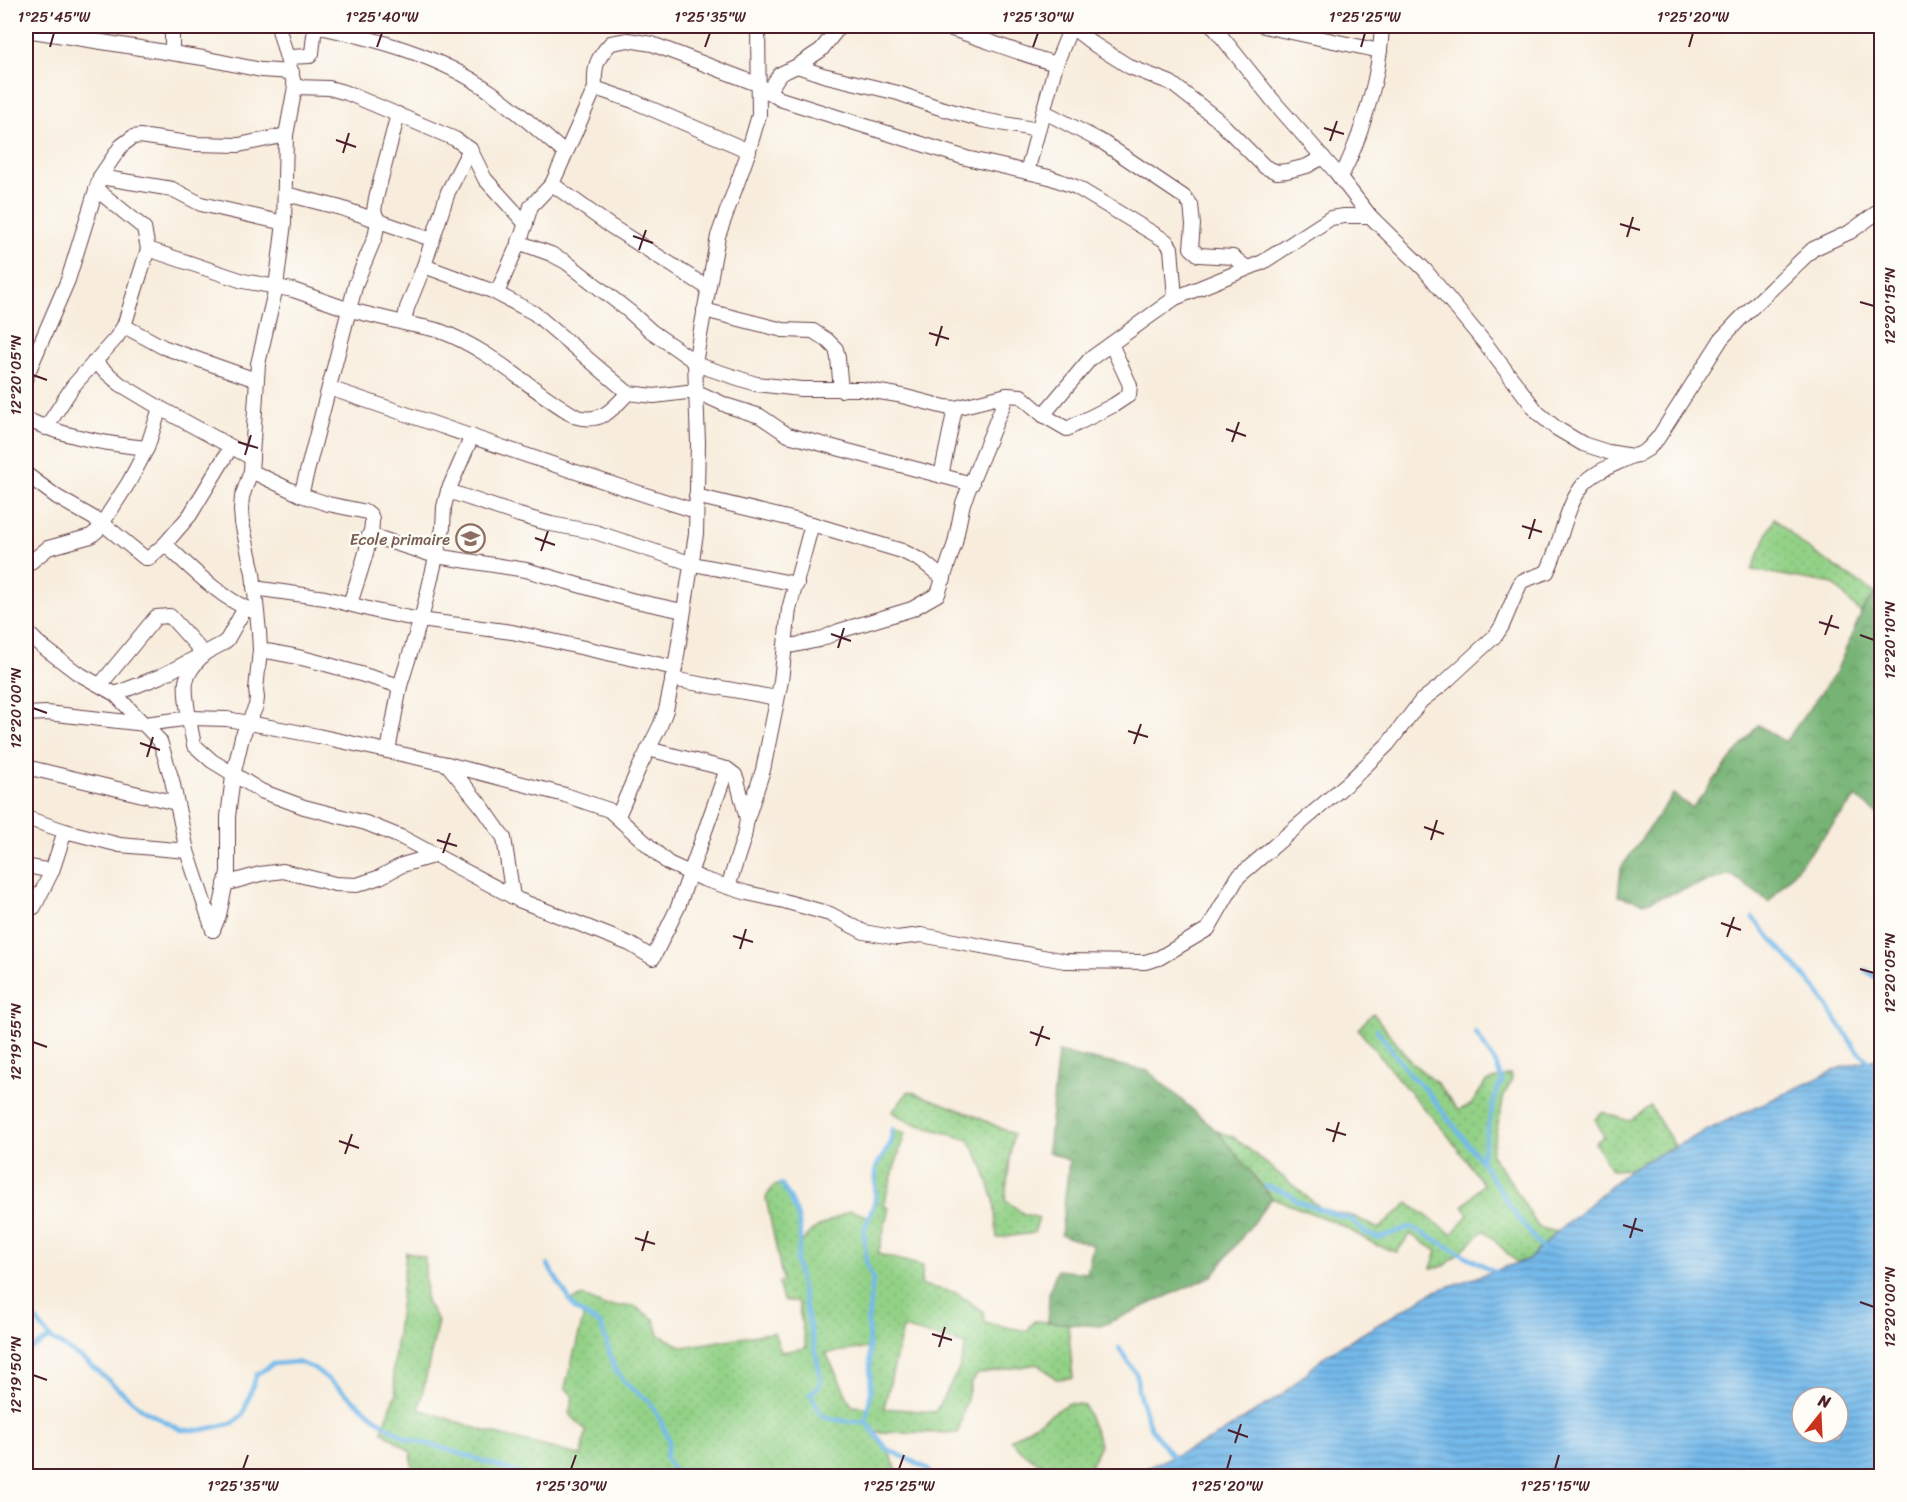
<svg xmlns="http://www.w3.org/2000/svg" width="1907" height="1502" font-family="Sriracha,sans-serif">
<style>
.grass{fill:url(#grass-dots);stroke:#6e7859;stroke-width:1.5;fill-rule:evenodd}
.forest{fill:url(#forest-crowns);stroke:#606950;stroke-width:1.5}
.water{fill:url(#water-rules);stroke:#5e6c8a;stroke-width:1.5;fill-rule:evenodd}
.lines{fill:none;stroke-linecap:round;stroke-linejoin:round}
.stream{stroke:#73b9ea;stroke-width:4.5}
.minor-casing{stroke:#643e46;stroke-width:16}
.minor{stroke:#fff;stroke-width:14}
.ticks{fill:none;stroke:#4a1f2b;stroke-width:2}
.labels{text-anchor:middle;stroke-width:4.5;stroke-linejoin:round;paint-order:stroke}
.education-label{font-size:16px;fill:#785e54;stroke:#fdfcf7;text-anchor:end}
.neatline{fill:none;stroke:#4a1f2b;stroke-width:2}
.ticks-label{font-size:15px;text-anchor:middle;fill:#4a1f2b}
</style>
<defs>
<pattern id="grass-dots" width="8" height="8" patternUnits="userSpaceOnUse" patternTransform="scale(1.5)"><rect width="8" height="8" fill="#93d187"/><path d="M2 2h.1M6 6h.1" fill="none" stroke="#80b375" stroke-width="1.8" stroke-linecap="round"/></pattern>
<pattern id="forest-crowns" width="20" height="18" patternUnits="userSpaceOnUse" patternTransform="scale(1.5)"><rect width="20" height="18" fill="#76b374"/><path d="M2 6a3 3 0 1 1 6 0M12 15a3 3 0 1 1 6 0" fill="none" stroke="#63915f"/></pattern>
<pattern id="water-rules" width="6" height="5" patternUnits="userSpaceOnUse" patternTransform="scale(1.5)"><rect width="6" height="5" fill="#73b9ea"/><path d="M0 2.5h6" fill="none" stroke="#6096be"/></pattern>
</defs>
<rect width="100%" height="100%" fill="#fdfcf7"/>
<filter id="ink" filterUnits="userSpaceOnUse"><feTurbulence type="fractalNoise" baseFrequency=".0167" numOctaves="2"/><feDisplacementMap in="SourceGraphic" scale="12" xChannelSelector="R" yChannelSelector="G"/><feConvolveMatrix kernelMatrix="1 2 1 2 8 2 1 2 1" color-interpolation-filters="sRGB"/></filter>
<filter id="wash" filterUnits="userSpaceOnUse"><feTurbulence type="fractalNoise" baseFrequency=".008" numOctaves="4" result="noise"/><feDisplacementMap in="SourceGraphic" scale="24" xChannelSelector="R" yChannelSelector="G"/><feGaussianBlur stdDeviation="1.35" result="paint"/><feColorMatrix in="noise" values="0 0 0 0 0 0 0 0 0 0 0 0 0 0 0 0 0 1.4 0 .05"/><feComposite in="paint" operator="in"/></filter>
<g filter="url(#wash)">
<rect width="100%" height="100%" fill="#f8eddd"/>
<g class="grass">
<polygon points="1774,518 1803,545 1876,594 1864,607 1861,613 1833,584 1752,570"/>
<polygon points="1373,1013 1411,1062 1438,1084 1458,1110 1471,1105 1486,1082 1510,1074 1512,1079 1504,1096 1491,1155 1511,1182 1538,1227 1557,1232 1529,1259 1517,1263 1484,1230 1445,1266 1431,1268 1437,1251 1410,1234 1397,1252 1376,1245 1337,1223 1272,1198 1217,1131 1235,1138 1322,1209 1355,1217 1379,1229 1408,1203 1452,1234 1468,1215 1463,1206 1483,1184 1447,1134 1399,1080 1358,1029"/>
<polygon points="909,1091 973,1115 1013,1134 1005,1200 1024,1214 1039,1218 1034,1233 997,1238 994,1200 982,1164 969,1140 912,1123 892,1112"/>
<polygon points="1650,1106 1675,1146 1630,1169 1611,1170 1595,1143 1604,1136 1595,1119 1602,1112 1629,1121"/>
<path d="M892 1129 905 1133 883 1206 889 1208 878 1254 923 1266 921 1285 954 1292 983 1311 985 1323 1027 1331 1034 1321 1068 1323 1073 1378 1056 1379 1038 1364 978 1374 971 1382 958 1433 875 1432 887 1449 900 1476H413L411 1452 382 1431 396 1394 393 1371 406 1252 425 1257 426 1302 438 1321 419 1409 488 1432 582 1456 586 1431 569 1413 573 1397 565 1387 584 1315 575 1309 571 1301 582 1296 605 1306H634L654 1319 659 1335 683 1347 774 1332 781 1352 806 1348 798 1303 783 1300 778 1283 783 1281 766 1198 772 1187 781 1184C794 1203 799 1221 801 1243L812 1230 851 1210 869 1217 875 1201 876 1167 891 1144ZM903 1328 966 1345 960 1367 935 1412 884 1408ZM869 1348 871 1389 868 1407 852 1406 826 1353Z"/>
<polygon points="1069,1403 1084,1405 1100,1444 1086,1476 1056,1476 1020,1450 1010,1440"/>
</g>
<g class="forest">
<polygon points="1881,588 1881,817 1856,797 1769,902 1730,874 1644,903 1618,896 1621,868 1673,794 1692,808 1758,725 1785,742 1836,672 1864,607"/>
<polygon points="1058,1052 1148,1071 1217,1131 1272,1198 1212,1276 1101,1326 1048,1322 1049,1292 1057,1270 1087,1273 1093,1245 1061,1235 1069,1161 1048,1151"/>
</g>
<path class="water" d="M1881 1058V1476H1139L1146 1468 1212 1439 1282 1395 1326 1355 1433 1292 1529 1259 1557 1232 1630 1169 1728 1120 1842 1067ZM1802 1397H1838V1433H1802Z"/>
<g class="lines">
<g class="stream">
<polyline points="1753,918 1816,989 1855,1048 1872,1065"/>
<polyline points="1866,970 1882,983"/>
<polyline points="1377,1030 1411,1076 1425,1089 1481,1161 1516,1215 1543,1250"/>
<polyline points="1475,1032 1496,1064 1502,1081 1495,1095 1481,1160"/>
<polyline points="892,1129 891,1143 876,1167 875,1201 864,1231 866,1263 873,1279 868,1321 871,1389 866,1422 887,1449 928,1469 930,1476"/>
<path d="M781 1184C799 1209 805 1231 796 1261L821 1379 819 1387 810 1393 822 1416 843 1421 866 1422"/>
<polyline points="1266,1186 1289,1194 1297,1201 1316,1208 1352,1220 1366,1233 1378,1238 1411,1227 1498,1273"/>
<polyline points="548,1265 575,1309 601,1325 615,1370 631,1388 649,1401 658,1415 669,1440 666,1458 674,1472"/>
<polyline points="26,1289 30,1295 35,1318 50,1338 86,1361 142,1409 181,1430 202,1430 233,1423 243,1414 257,1374 273,1364 297,1362 314,1368 386,1426 408,1439 443,1448 528,1476"/>
<polyline points="1119,1348 1137,1375 1138,1391 1151,1429 1176,1461"/>
<polyline points="26,1352 50,1338"/>
<path d="M615 1476C631 1473 638 1474 653 1474 675 1474 695 1465 715 1476"/>
</g>
</g>
</g>
<g filter="url(#ink)">
<g class="lines">
<defs>
<g id="minor">
<path d="M315 26C376 39 439 55 491 92 517 110 541 133 565 153"/>
<path d="M943 26C981 38 1018 53 1056 64L1071 27"/>
<polyline points="1070,26 1095,45 1130,67 1171,83 1217,119 1265,167 1277,172 1287,171 1307,166 1323,157"/>
<polyline points="1213,26 1275,103 1335,171 1370,216 1425,270 1488,347 1538,413 1556,428 1583,444 1608,452 1632,456 1638,455 1648,449 1658,438 1722,338 1740,319 1813,249 1850,232 1882,209"/>
<polyline points="1264,26 1380,51"/>
<polyline points="26,30 203,58 261,70 292,72"/>
<polyline points="172,53 172,26"/>
<polyline points="288,57 310,56 312,53 315,26"/>
<polyline points="797,66 823,75 898,93 937,107 983,120 1038,130"/>
<polyline points="295,87 329,88 347,93 455,139 470,149 485,179 526,224"/>
<polyline points="768,92 780,74 797,66 821,50 840,26"/>
<polyline points="1043,111 1104,143 1184,197 1191,205 1193,225 1191,248 1199,255 1233,257 1247,268"/>
<path d="M749 151 633 101 595 88C594 66 596 59 611 43L628 40 652 44 757 84 780 99 966 158 1049 177 1076 187 1166 241 1171 248 1175 298"/>
<polyline points="1027,172 1056,64"/>
<polyline points="100,177 172,189 201,204 284,223"/>
<path d="M1340 177C1349 164 1353 150 1359 135 1372 96 1380 66 1382 26"/>
<polyline points="552,184 609,225 708,288"/>
<polyline points="96,189 144,228 148,249 243,281 293,290 350,310 404,323 407,308 424,266 492,291 534,313 628,393 654,396 695,391 728,406 760,416 788,435 972,484"/>
<polyline points="286,194 341,208 431,239"/>
<polyline points="518,242 551,254 566,262 630,312 651,331 701,366 756,384 801,389 861,389 898,395 945,407 955,408 1007,395 1021,396 1043,415 1067,429 1114,405 1129,395 1130,385 1111,344"/>
<polyline points="424,266 448,192 470,149"/>
<polyline points="497,293 522,235 531,206 552,184 595,88"/>
<polyline points="704,310 783,330 813,331 827,340 836,349 838,358 841,390"/>
<path d="M404 323C415 326 429 327 440 331 492 350 530 390 577 417 602 423 612 410 628 393"/>
<polyline points="124,326 163,347 256,380"/>
<polyline points="94,362 120,384 160,408"/>
<polyline points="26,377 68,280 100,177 121,146 133,137 140,136 195,144 239,145 286,135"/>
<path d="M329 388C452 429 573 473 696 511"/>
<polyline points="1043,415 1090,359 1175,298 1263,262 1331,218 1344,216 1370,216"/>
<path d="M26 419C64 437 106 444 147 448L160 408 252 458"/>
<polyline points="46,428 73,386 116,338 124,326 148,249"/>
<path d="M251 471 301 495 328 504 367 512C370 515 371 514 372 519 373 538 356 584 350 604"/>
<path d="M26 474 57 497 102 523 145 558H149L165 544C192 569 221 599 255 612"/>
<polyline points="941,476 955,408"/>
<polyline points="448,491 519,515 551,524 595,532 693,564 797,584"/>
<polyline points="301,495 356,283 375,237 378,221 374,211 376,198 398,114"/>
<polyline points="696,496 812,524 902,551 922,561 944,579"/>
<polyline points="369,535 436,556 526,570 631,600 683,611"/>
<polyline points="165,544 190,515 231,447"/>
<polyline points="26,566 48,548 91,536 98,530 129,482 147,448"/>
<polyline points="254,588 325,598 376,611 420,620 512,632 675,668"/>
<polyline points="26,631 38,643 76,672 115,694 160,741 172,780 187,851 213,930"/>
<polyline points="785,647 819,640 839,631 912,609 938,594 955,543 963,503 1007,395"/>
<path d="M260 650C308 657 354 672 400 686"/>
<polyline points="672,679 777,698"/>
<path d="M100 685 156 617 170 616 204 654C197 661 188 671 186 682 184 694 191 731 194 745L212 761 261 791 304 807 366 823 403 838 519 900 630 944 653 958 678 907 727 769 648 749"/>
<polyline points="115,694 161,676 222,644 227,640 245,608"/>
<path d="M26 714 47 713 145 724 191 718 227 719 318 736 447 764 565 795 609 810 668 863 703 879 747 893 784 901 830 914 864 932 897 938 921 935 1065 961 1145 962 1159 958 1208 929 1238 877 1350 781 1388 744 1421 701 1443 684 1496 635 1502 626 1519 586 1522 581 1547 572C1561 545 1564 509 1583 485 1594 471 1617 464 1632 456"/>
<polyline points="388,751 400,686 423,612 443,528 444,507 448,491 472,436"/>
<polyline points="447,764 483,808 504,838 513,897"/>
<polyline points="26,767 176,803"/>
<polyline points="727,769 735,775 737,780 747,819 744,837 728,887"/>
<polyline points="618,816 638,770 660,726 666,710 675,668 696,534 698,443 695,363 718,236 747,156 759,115 758,26"/>
<polyline points="26,818 65,831"/>
<polyline points="747,819 763,770 781,681 789,609 812,524"/>
<polyline points="26,866 52,871"/>
<polyline points="225,884 260,874 283,871 335,884 357,885 380,877 402,865 436,855"/>
<polyline points="26,909 28,910 34,907 52,871 65,831 120,845 187,851"/>
<polyline points="213,930 219,915 228,872 228,817 233,776 242,737 256,706 257,698 256,690 260,650 259,632 253,573 242,523 241,510 242,497 251,471 258,364 276,287 284,223 286,135 295,87 278,26"/>
</g>
</defs>
<use href="#minor" class="minor-casing"/>
<use href="#minor" class="minor"/>
</g>
</g>
<path class="ticks" d="M50 47 54 33M377 47 382 33M705 47 710 33M1033 47 1038 33M1361 47 1365 33M1689 47 1693 33M1324 128 1344 134M336 140 356 147M1330 141 1337 121M343 153 349 133M1620 224 1640 230M633 236 653 243M1627 237 1633 217M639 250 646 230M1860 302 1874 306M929 333 949 339M936 346 942 326M33 375 47 380M1226 429 1246 436M238 442 258 448M1232 442 1239 422M245 455 251 435M1522 526 1542 532M535 538 555 545M1529 539 1535 519M541 551 548 531M1819 622 1839 628M831 634 851 641M1825 635 1832 615M1860 635 1874 640M838 648 844 628M33 708 47 713M1128 731 1148 737M140 743 160 750M1134 744 1141 724M147 757 153 737M1424 827 1444 834M437 840 457 846M1431 840 1437 820M443 853 450 833M1721 923 1741 930M733 936 753 942M1727 937 1734 917M740 949 746 929M1860 969 1874 973M1030 1032 1050 1039M33 1042 47 1047M1036 1046 1043 1026M1326 1129 1346 1135M339 1141 359 1148M1333 1142 1339 1122M345 1154 352 1134M1623 1225 1643 1231M635 1238 655 1244M1630 1238 1636 1218M642 1251 648 1231M1860 1302 1874 1307M932 1334 952 1340M939 1347 945 1327M33 1375 47 1380M1228 1430 1248 1437M1235 1443 1241 1424M243 1469 248 1455M571 1469 576 1455M899 1469 904 1455M1227 1469 1231 1455M1555 1469 1559 1455"/>
<defs>
<symbol id="school-ring" viewBox="-11 -11 22 22"><circle r="9.5" fill="#fdfcf7" stroke="#8d6e63" stroke-width="1.5"/><path d="M0-5L7-2L0 1L-7-2ZM-4 1L0 2.5L4 1V4Q0 6-4 4Z" fill="#8d6e63"/></symbol>
</defs>
<g fill-rule="evenodd">
<use href="#school-ring" x="454" y="522" width="33" height="33"/>
</g>
<g class="labels">
<g class="education-label">
<text x="450" y="545">Ecole primaire</text>
</g>
</g>
<rect width="1907" height="1502" fill="none" stroke="#fdfcf7" stroke-width="66"/>
<g transform="translate(1820 1415) rotate(18)"><circle r="28" fill="#fdfcf7" stroke="#b5a4a5" stroke-width="1.5"/>
<path d="M0-4.5L10 22L0 15L-10 22Z" fill="#c8321e"/>
<text y="-9" font-size="16" font-weight="bold" text-anchor="middle" fill="#4a1f2b">N</text>
</g>
<rect x="33" y="33" width="1841" height="1436" class="neatline"/>
<g class="ticks-label">
<text x="54" y="22">1°25'45"W</text>
<text x="382" y="22">1°25'40"W</text>
<text x="710" y="22">1°25'35"W</text>
<text x="1038" y="22">1°25'30"W</text>
<text x="1365" y="22">1°25'25"W</text>
<text x="1693" y="22">1°25'20"W</text>
<text transform="translate(1890 306) rotate(-90)" y="5">12°20'15"N</text>
<text transform="translate(16 375) rotate(-90)" y="5">12°20'05"N</text>
<text transform="translate(1890 640) rotate(-90)" y="5">12°20'10"N</text>
<text transform="translate(16 708) rotate(-90)" y="5">12°20'00"N</text>
<text transform="translate(1890 973) rotate(-90)" y="5">12°20'05"N</text>
<text transform="translate(16 1042) rotate(-90)" y="5">12°19'55"N</text>
<text transform="translate(1890 1307) rotate(-90)" y="5">12°20'00"N</text>
<text transform="translate(16 1375) rotate(-90)" y="5">12°19'50"N</text>
<text x="243" y="1491">1°25'35"W</text>
<text x="571" y="1491">1°25'30"W</text>
<text x="899" y="1491">1°25'25"W</text>
<text x="1227" y="1491">1°25'20"W</text>
<text x="1555" y="1491">1°25'15"W</text>
</g>
</svg>
